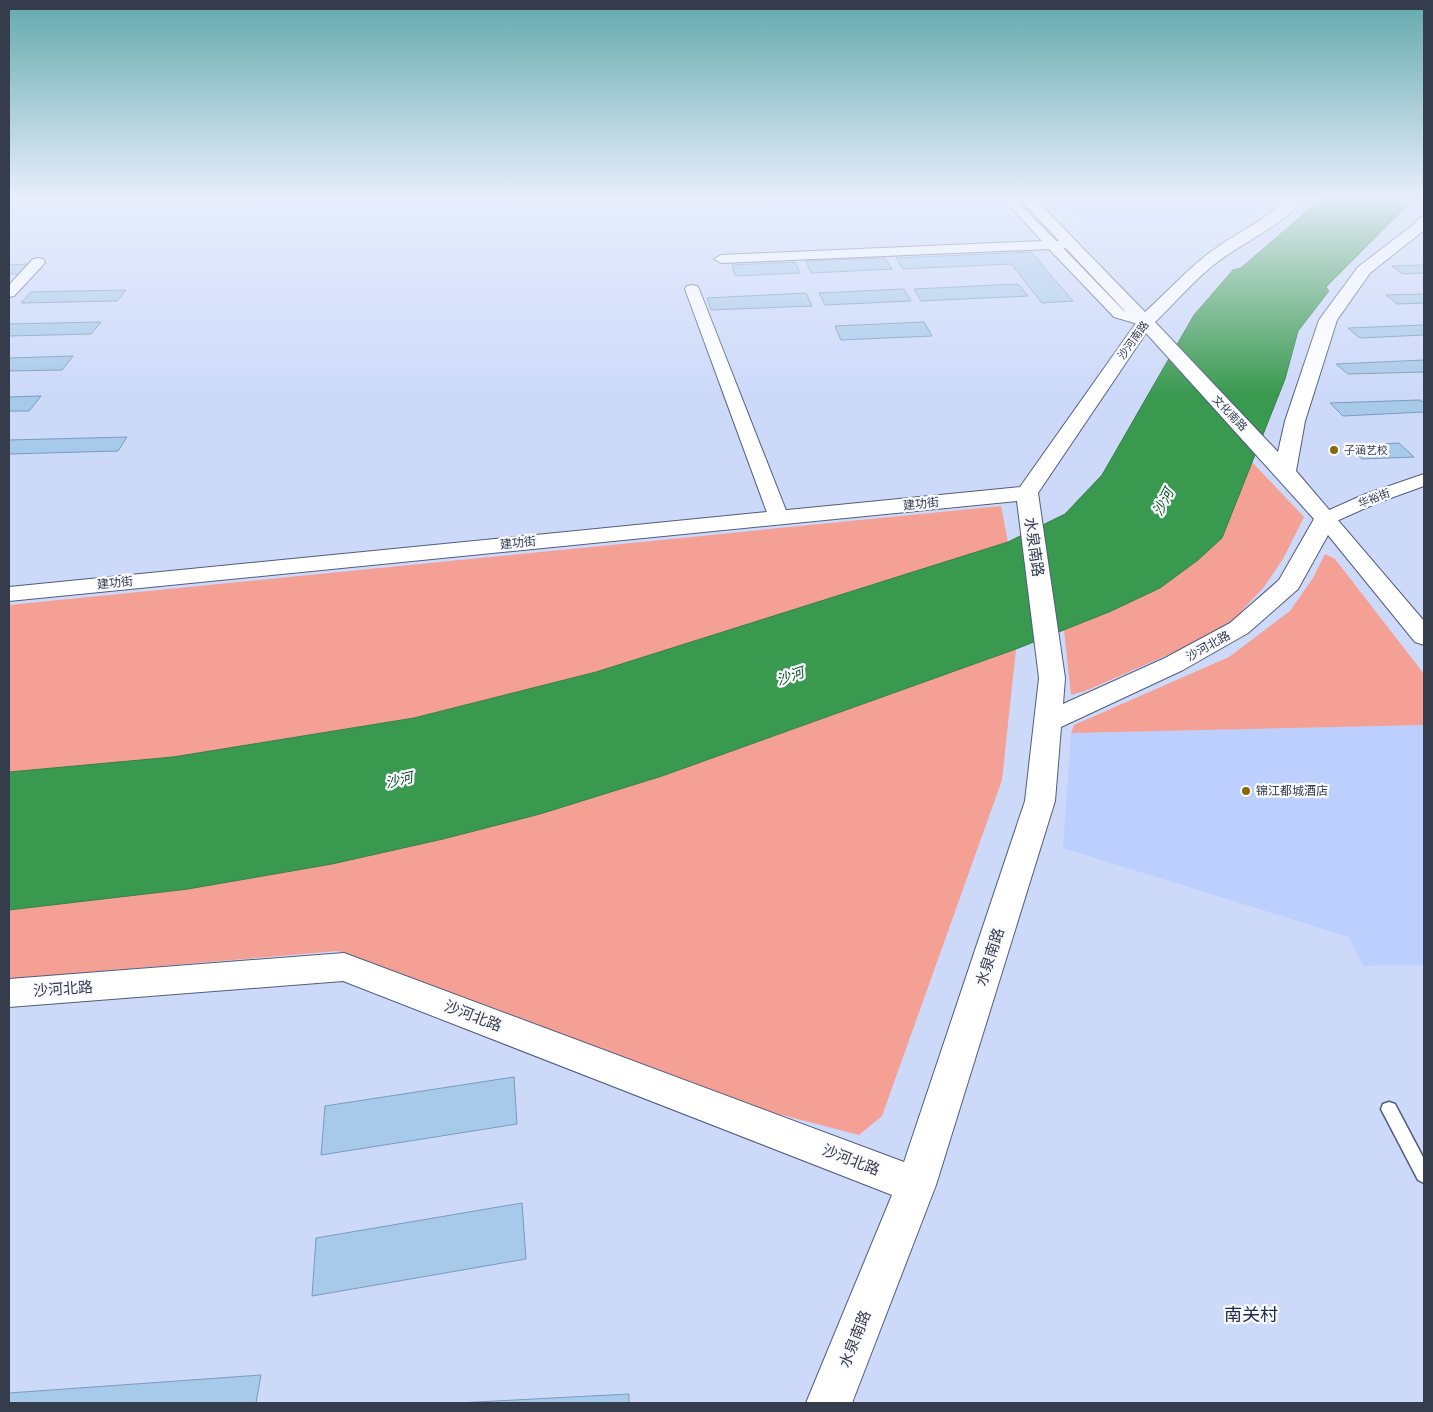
<svg xmlns="http://www.w3.org/2000/svg" width="1433" height="1412" font-family="Quicksand,'Noto Sans SC',sans-serif">
<style>
.built{fill:#bccffe}
.green{fill:#f5a094}
.water{fill:#39994f;stroke:#387d4e}
.building{fill:#a8caea;stroke:#7a9bba}
.lines{fill:none;stroke-linecap:round;stroke-linejoin:round}
.lane-casing{stroke:#505d80;stroke-width:3}
.street-casing{stroke:#505d80;stroke-width:2}
.secondary-casing{stroke:#505d80;stroke-width:2}
.lane{fill:#fff;fill-rule:evenodd}
.street{fill:#fff;fill-rule:evenodd}
.secondary{fill:#fff;fill-rule:evenodd}
.poi-dot{fill:#886906;stroke:#f8fafe;stroke-width:2}
.labels{text-anchor:middle;stroke-width:4.5;stroke-linejoin:round;paint-order:stroke}
.far-street-label{font-size:11px;fill:#353c4c;stroke:#f8fafe}
.far-poi-label{font-size:11px;fill:#353c4c;stroke:#f8fafe;text-anchor:start}
.street-label{font-size:12px;fill:#353c4c;stroke:#f8fafe}
.poi-label{font-size:12px;fill:#353c4c;stroke:#f8fafe;text-anchor:start}
.water-label{font-size:14px;font-style:italic;fill:#084f1e;stroke:#f8fafe}
.near-street-label{font-size:15px;fill:#353c4c;stroke:#f8fafe}
.near-quarter-label{font-size:18px;fill:#1f2a49;stroke:#f8fafe}
</style>
<rect width="100%" height="100%" fill="#ccd9f9"/>
<g class="built">
<polygon points="771,198 924,198 774,203"/>
<polygon points="1057,198 1276,198 1249,220 1087,227"/>
<polygon points="1424,725 1424,965 1363,966 1349,937 1063,848 1071,733"/>
</g>
<g class="green">
<polygon points="1252,462 1304,517 1283,559 1264,587 1235,618 1216,634 1085,691 1071,695 1064,630 1109,612 1160,588 1198,560 1222,538"/>
<polygon points="1001,506 1008,542 596,672 414,718 173,757 9,772 9,605"/>
<polygon points="1325,554 1335,559 1424,674 1424,725 1071,733 1074,725 1229,657 1290,611 1313,578"/>
<polygon points="1016,649 1002,780 882,1116 859,1135 724,1100 338,951 9,979 9,910 188,889 332,864 540,814 662,776"/>
</g>
<polygon class="water" points="1322,198 1415,198 1326,287 1329,291 1298,331 1285,379 1222,538 1198,560 1160,588 1109,612 1016,649 662,776 540,814 443,839 332,864 188,889 9,910 9,772 173,757 414,718 596,672 1008,542 1065,514 1102,475 1194,315 1233,270 1241,268"/>
<g class="building">
<polygon points="1031,252 1073,301 1042,303 1011,264 903,269 896,258"/>
<polygon points="885,258 892,269 811,273 806,261"/>
<polygon points="795,262 800,273 735,276 732,265"/>
<polygon points="31,264 21,274 9,274 9,265"/>
<polygon points="1423,265 1424,273 1403,274 1392,266"/>
<polygon points="1018,284 1028,296 921,301 914,289"/>
<polygon points="904,289 911,301 825,305 819,293"/>
<polygon points="126,290 117,301 21,303 31,292"/>
<polygon points="806,293 812,306 711,310 707,298"/>
<polygon points="1424,294 1424,303 1397,304 1386,295"/>
<polygon points="101,322 91,334 9,336 9,324"/>
<polygon points="924,322 932,336 841,340 835,326"/>
<polygon points="1424,325 1424,335 1360,338 1348,328"/>
<polygon points="73,356 62,370 9,371 9,358"/>
<polygon points="1424,360 1424,372 1348,374 1336,364"/>
<polygon points="41,396 29,411 9,411 9,397"/>
<polygon points="1420,400 1424,403 1424,412 1343,416 1330,403"/>
<polygon points="127,437 118,451 9,454 9,440"/>
<polygon points="1399,443 1414,457 1362,459 1348,446"/>
<polygon points="514,1077 517,1124 321,1155 325,1106"/>
<polygon points="522,1203 526,1259 312,1296 316,1238"/>
<polygon points="261,1375 256,1403 9,1403 9,1393"/>
<polygon points="629,1394 629,1403 457,1403"/>
</g>
<g class="lines">
<defs>
<polygon id="lane" points="1389,1102 1395,1104 1424,1159 1424,1183 1418,1180 1381,1109 1383,1104"/>
<g id="street">
<polygon points="1002,198 1014,198 1056,241 1075,241 1077,244 1075,247 1063,248 1124,311 1150,319 1152,322 1150,325 1145,326 1114,317 1049,249 721,263 714,259 721,255 1042,241"/>
<polygon points="38,258 43,259 45,262 43,265 14,296 9,297 9,285 33,259"/>
<polygon points="692,285 697,286 699,289 789,518 786,522 779,524 772,522 769,518 685,289 687,286"/>
<polygon points="1424,474 1424,486 1377,503 1332,523 1325,525 1318,523 1315,519 1318,515 1363,495"/>
</g>
<path id="secondary" d="M1019 198H1034L1145 312C1165 294 1183 274 1204 257 1231 235 1264 222 1288 198H1303C1290 221 1239 245 1216 263 1194 280 1175 303 1155 322L1278 452 1285 421 1319 320 1358 267 1413 225 1419 218 1424 217 1423 231 1370 273 1337 320 1305 421 1296 471 1424 621V645L1415 642 1328 535 1298 589 1248 633 1183 670 1061 727 1055 801 936 1185 852 1403H806L892 1195 343 981 9 1007V979L344 953 904 1162 1025 801 1039 678 1017 501 9 601V587L1020 487 1136 323ZM1146 333 1314 519 1279 580 1230 623 1165 658 1063 704 1065 678 1038 493Z"/>
</defs>
<use href="#lane" class="lane-casing"/>
<use href="#street" class="street-casing"/>
<use href="#secondary" class="secondary-casing"/>
<use href="#lane" class="lane"/>
<use href="#street" class="street"/>
<use href="#secondary" class="secondary"/>
</g>
<linearGradient id="sky" x2="0" y2="1"><stop stop-color="#62a9ab"/><stop offset="0.5" stop-color="#e8eefc"/><stop offset="1" stop-color="#e8eefc" stop-opacity="0"/></linearGradient>
<rect width="1433" height="395" fill="url(#sky)"/>
<g class="poi-dot">
<circle cx="1334" cy="450" r="5"/>
<circle cx="1246" cy="791" r="5"/>
</g>
<g class="labels">
<g class="far-street-label">
<text transform="translate(1133 340) rotate(-54)" y="4">沙河南路</text>
<text transform="translate(1230 413) rotate(46)" y="4">文化南路</text>
<text transform="translate(1374 498) rotate(-21)" y="4">华裕街</text>
</g>
<g class="far-poi-label">
<text x="1344" y="454">子涵艺校</text>
</g>
<g class="street-label">
<text transform="translate(921 504) rotate(-6)" y="4">建功街</text>
<text transform="translate(518 543) rotate(-6)" y="4">建功街</text>
<text transform="translate(115 583) rotate(-6)" y="4">建功街</text>
<text transform="translate(1208 646) rotate(-29)" y="4">沙河北路</text>
</g>
<g class="poi-label">
<text x="1256" y="795">锦江都城酒店</text>
</g>
<g class="water-label">
<text transform="translate(1163 502) rotate(-63)" y="5">沙河</text>
<text transform="translate(790 676) rotate(-19)" y="5">沙河</text>
<text transform="translate(399 780) rotate(-13)" y="5">沙河</text>
</g>
<g class="near-street-label">
<text transform="translate(1034 547) rotate(82)" y="5">水泉南路</text>
<text transform="translate(990 957) rotate(-72)" y="5">水泉南路</text>
<text transform="translate(63 989) rotate(-4)" y="5">沙河北路</text>
<text transform="translate(473 1016) rotate(21)" y="5">沙河北路</text>
<text transform="translate(851 1160) rotate(21)" y="5">沙河北路</text>
<text transform="translate(855 1339) rotate(-68)" y="5">水泉南路</text>
</g>
<g class="near-quarter-label">
<text x="1251" y="1321">南关村</text>
</g>
</g>
<rect width="1433" height="1412" fill="none" stroke="#353c4c" stroke-width="20"/>
</svg>
